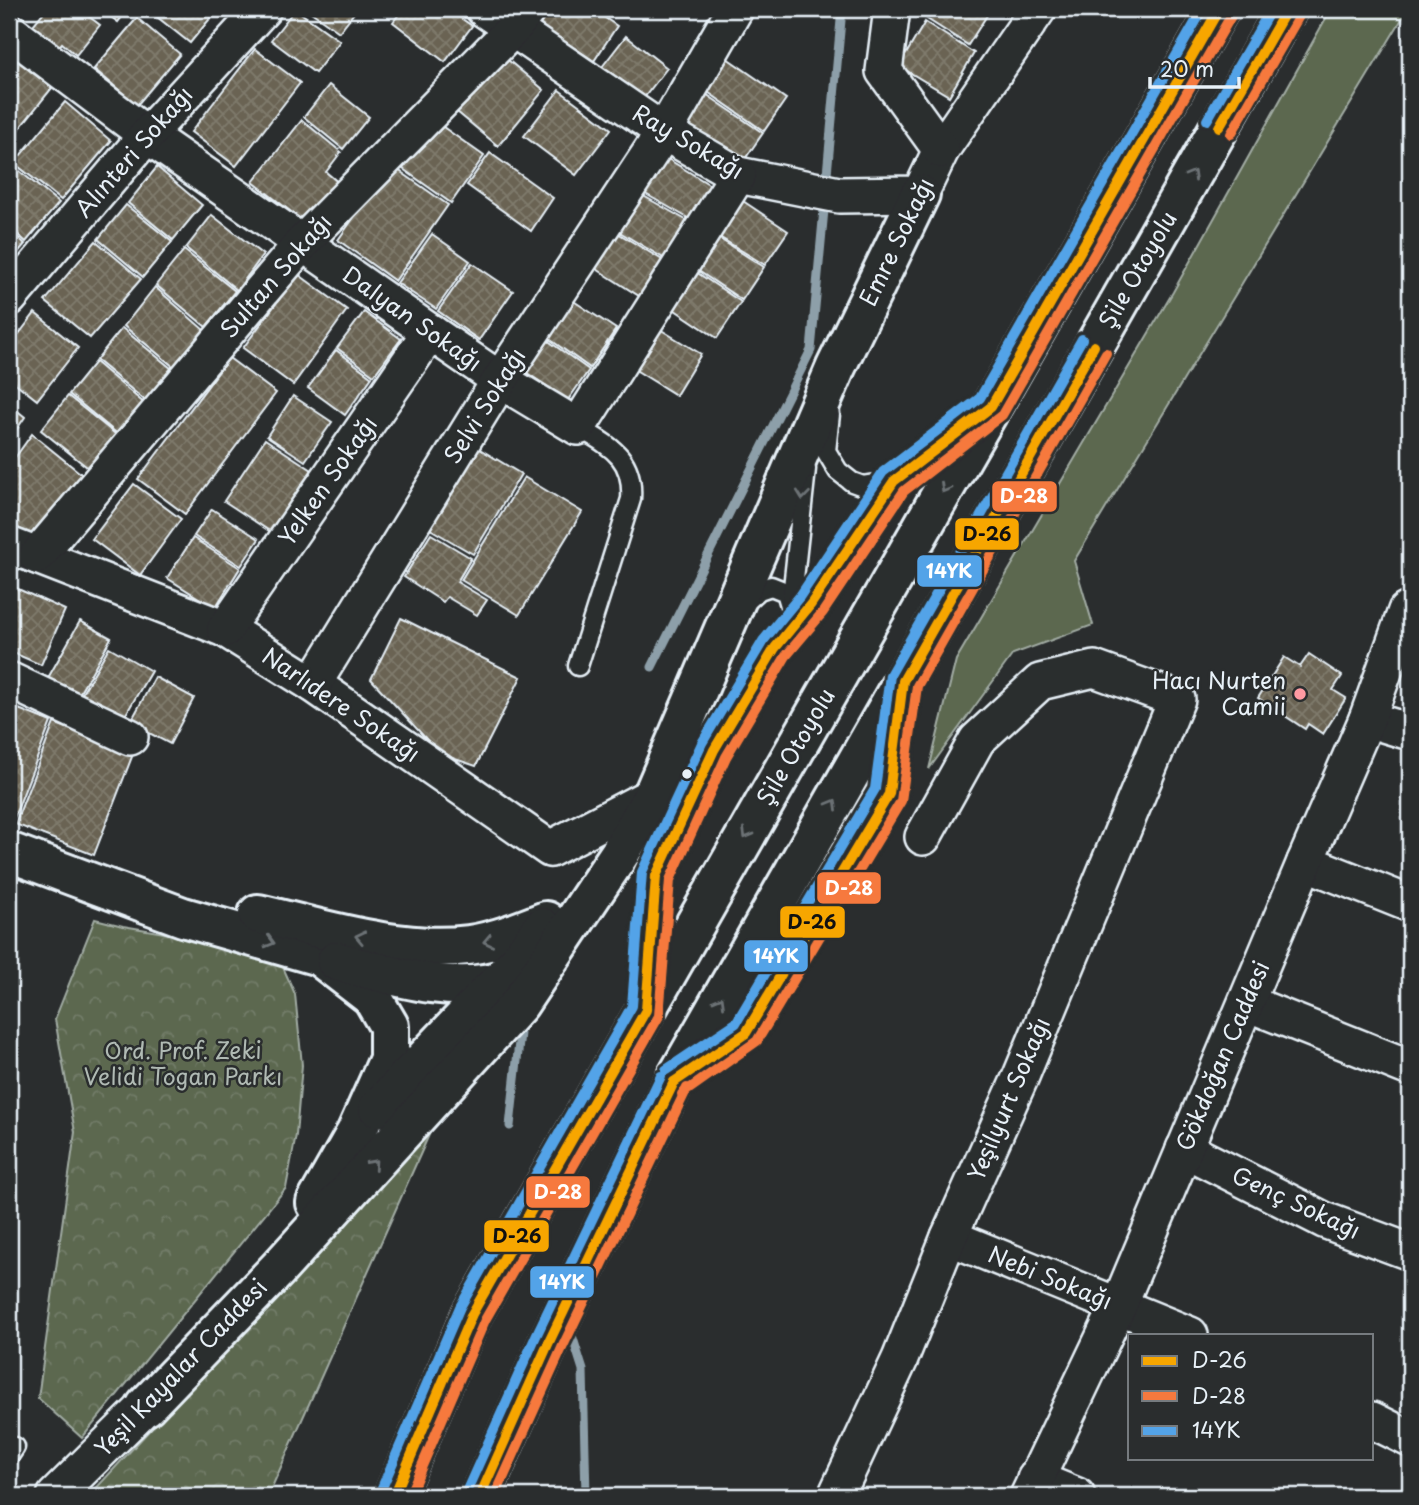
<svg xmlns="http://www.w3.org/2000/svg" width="1419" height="1505" font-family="'Playpen Sans',sans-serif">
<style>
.grass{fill:#5b674f;stroke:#a2aca4;stroke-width:2}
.park{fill:url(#park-crowns);stroke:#a2aca4;stroke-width:2}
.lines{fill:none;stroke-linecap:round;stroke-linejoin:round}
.stream{stroke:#8d9fa9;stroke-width:9}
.building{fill:url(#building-cross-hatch);stroke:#e8f1f8;stroke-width:2}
.lane-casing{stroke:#e8f1f8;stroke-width:23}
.street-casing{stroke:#e8f1f8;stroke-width:40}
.secondary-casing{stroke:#e8f1f8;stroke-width:44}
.highway-casing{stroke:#e8f1f8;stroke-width:44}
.lane{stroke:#2a2d2e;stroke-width:18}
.street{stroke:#2a2d2e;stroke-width:35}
.secondary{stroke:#2a2d2e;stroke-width:38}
.highway{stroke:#2a2d2e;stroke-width:38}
.bus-1-casing{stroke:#2a2d2e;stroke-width:16}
.bus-2-casing{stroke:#2a2d2e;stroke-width:16}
.bus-3-casing{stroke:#2a2d2e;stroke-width:16}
.bus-1{stroke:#f7a600;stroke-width:10}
.bus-2{stroke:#f6793e;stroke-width:10}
.bus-3{stroke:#53a3e8;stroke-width:10}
.oneway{stroke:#6c7275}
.poi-dot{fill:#ff9aa2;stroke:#2a2d2e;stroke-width:2.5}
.bus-dot{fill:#e8f1f8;stroke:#2a2d2e;stroke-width:2.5}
.labels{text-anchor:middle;stroke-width:5;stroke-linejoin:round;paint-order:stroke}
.street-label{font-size:23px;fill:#e8f1f8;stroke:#2a2d2e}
.poi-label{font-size:23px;fill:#e8f1f8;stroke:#2a2d2e;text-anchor:end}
.park-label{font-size:23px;fill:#b0bab4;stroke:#2a2d2e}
.line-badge{stroke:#2a2d2e;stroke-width:2.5}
.badge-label{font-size:19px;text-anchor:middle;font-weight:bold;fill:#fff}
.pale-badge-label{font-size:19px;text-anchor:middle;font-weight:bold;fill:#111}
</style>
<defs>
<pattern id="park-crowns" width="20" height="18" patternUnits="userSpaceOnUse" patternTransform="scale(1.75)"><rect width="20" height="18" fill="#5b674f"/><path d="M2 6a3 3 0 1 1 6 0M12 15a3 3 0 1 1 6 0" fill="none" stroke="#737d69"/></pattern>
<pattern id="building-cross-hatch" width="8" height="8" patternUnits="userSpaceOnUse" patternTransform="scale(1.75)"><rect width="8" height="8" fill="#6a6353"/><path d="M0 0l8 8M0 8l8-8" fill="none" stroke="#7f7a6c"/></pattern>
</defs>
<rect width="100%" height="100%" fill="#2a2d2e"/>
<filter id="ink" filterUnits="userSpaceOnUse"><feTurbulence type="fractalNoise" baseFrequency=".0143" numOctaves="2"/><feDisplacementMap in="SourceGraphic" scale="14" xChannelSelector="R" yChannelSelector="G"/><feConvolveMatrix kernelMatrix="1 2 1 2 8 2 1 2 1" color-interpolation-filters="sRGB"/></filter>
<g filter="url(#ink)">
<polygon class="grass" points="1331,9 1408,9 1074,561 1093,625 1013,654 929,769 956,660 1173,292"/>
<g class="park">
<polygon points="95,919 123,926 259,949 282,965 295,994 302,1065 296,1135 286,1188 82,1438 38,1398 75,1132 55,1019"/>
<polygon points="436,1119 268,1496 89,1496"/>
</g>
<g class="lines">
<g class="stream">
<polyline points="826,185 842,9"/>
<polyline points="652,667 811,350 825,199"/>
<polyline points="510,1126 520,1033"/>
<polyline points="571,1332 583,1370 586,1496"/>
</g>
</g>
<g class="building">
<polygon points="46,9 79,9 100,25 76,55 62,43 55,51 29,30"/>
<polygon points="100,9 128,9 118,22"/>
<polygon points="147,9 218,9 190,43"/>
<polygon points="295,9 340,41 315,73 271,40"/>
<polygon points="307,9 357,9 339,32"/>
<polygon points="403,9 448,9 472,26 445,62 393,22"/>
<polygon points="537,9 592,9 617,26 594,61 530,19"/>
<polygon points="925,9 991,9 968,45 927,19 921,14"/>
<polygon points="137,18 180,54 137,105 94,69"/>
<polygon points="925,22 974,53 949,96 899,66"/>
<polygon points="626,36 667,68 643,99 602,67"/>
<polygon points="255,49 300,83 236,166 191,132"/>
<polygon points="9,54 52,88 19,129 9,122"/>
<polygon points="502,55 544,90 498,146 456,111"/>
<polygon points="724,56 786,99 764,131 702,88"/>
<polygon points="329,85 369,117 343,149 304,117"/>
<polygon points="559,90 611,129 576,175 524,136"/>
<polygon points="700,90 763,133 740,166 678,123"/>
<polygon points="65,102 111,141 61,200 14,163"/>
<polygon points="302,120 341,152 326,172 340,184 308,225 253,182"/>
<polygon points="436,122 484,156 451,203 403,169"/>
<polygon points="490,153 553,198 531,231 467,185"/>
<polygon points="663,156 715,188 695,222 642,192"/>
<polygon points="12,165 59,203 26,242 9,226 9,170"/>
<polygon points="391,165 448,205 395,281 338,240"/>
<polygon points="157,167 202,205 173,240 128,203"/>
<polygon points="640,194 693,224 670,262 618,231"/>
<polygon points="740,199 788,231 765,265 716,235"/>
<polygon points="126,205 172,242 143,277 98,239"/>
<polygon points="212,215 263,255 237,290 186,248"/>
<polygon points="9,229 25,244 9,263"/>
<polygon points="616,232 669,264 647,301 595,268"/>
<polygon points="432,234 470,261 436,309 397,283"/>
<polygon points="715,236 764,267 742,300 694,268"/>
<polygon points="96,241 141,279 90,338 45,301"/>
<polygon points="184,250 235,291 206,327 156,285"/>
<polygon points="472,263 513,291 479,340 438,311"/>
<polygon points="693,270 741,302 717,338 669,306"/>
<polygon points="298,274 347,310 293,385 243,348"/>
<polygon points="155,287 204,330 174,367 124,326"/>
<polygon points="566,296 616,329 590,368 541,333"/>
<polygon points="364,312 401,339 374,375 337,348"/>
<polygon points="35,313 78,348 37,400 9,378 9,347"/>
<polygon points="653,325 701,354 676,395 629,366"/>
<polygon points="122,328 172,369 147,402 96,360"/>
<polygon points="540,335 589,370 568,400 518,367"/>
<polygon points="336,350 372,377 345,415 308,388"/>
<polygon points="229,358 276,393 185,514 138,479"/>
<polygon points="95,362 145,404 120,436 69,394"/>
<polygon points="68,396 119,437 92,471 41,430"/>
<polygon points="293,396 332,422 305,461 267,436"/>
<polygon points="9,404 25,417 9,441"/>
<polygon points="32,434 85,477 40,537 9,525 9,466"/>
<polygon points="265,439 312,470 271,532 224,501"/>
<polygon points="473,445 521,474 473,554 425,526"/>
<polygon points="524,477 582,512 519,615 461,580"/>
<polygon points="134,484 181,519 140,575 92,539"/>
<polygon points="212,509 259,539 241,566 194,536"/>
<polygon points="431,534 471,558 457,582 487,600 477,615 447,597 443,602 404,577"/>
<polygon points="193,538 240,568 215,608 167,578"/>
<polygon points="9,585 65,610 41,665 9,651"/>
<polygon points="401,618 521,677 476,766 440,754 371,679"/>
<polygon points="80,621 111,638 78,696 48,678"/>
<polygon points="109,647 151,671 122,721 80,697"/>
<polygon points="1309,654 1342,676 1333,690 1346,698 1323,734 1308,724 1305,729 1258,698 1284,657 1300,667"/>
<polygon points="155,677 194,698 170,744 130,723"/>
<polygon points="11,706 51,722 12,823 9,821 9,711"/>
<polygon points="54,723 133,754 94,855 15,824"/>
</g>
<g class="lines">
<defs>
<g id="lane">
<polyline points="830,414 826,451 838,471 852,482 863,486 894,481"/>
<path d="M578 427C609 446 634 456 631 499L578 666"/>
<polyline points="745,603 759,590 771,586 786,592 791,609"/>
<polyline points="791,606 806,469"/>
<polyline points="648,988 656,876 714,750 775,648 811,604 894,481 969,424"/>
<polyline points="691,1070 746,1033 889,794 900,706"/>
<polyline points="9,1456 15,1447"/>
</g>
<g id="street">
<polyline points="484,9 664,132 738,175 839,195 920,194 941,150 1038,9"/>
<polyline points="892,9 884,71 941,150"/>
<polyline points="9,31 147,135 430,332 500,380 578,427 738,175"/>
<polyline points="9,298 147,135 263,9"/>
<polyline points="9,545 225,629 313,684 550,849 653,795"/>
<polyline points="37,556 303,242 512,30 528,9"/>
<polyline points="225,629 430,332"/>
<polyline points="9,680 130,737"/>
<polyline points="313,684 500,380 664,132 735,9"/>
<polyline points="1367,719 1410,732"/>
<polyline points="1305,862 1410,904"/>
<polyline points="1247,1003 1410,1068"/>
<polyline points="1184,1149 1324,1220 1410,1252"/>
<polyline points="949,1237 1190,1335"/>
<polyline points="1372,1420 1410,1439"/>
<polyline points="1035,1479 1077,1496"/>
<polyline points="55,1496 146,1406"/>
<polyline points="836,1496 900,1359 949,1237 1021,1076 1177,699 1094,669 1040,682 977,740 923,837"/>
<polyline points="1028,1496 1119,1305 1305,862 1367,719 1406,611"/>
</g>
<g id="secondary">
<polyline points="9,852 183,917 319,956 372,997 389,1026 389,1059 356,1133 316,1203"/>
<path d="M258 914C323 929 401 954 469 945 496 941 521 931 546 921"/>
<path d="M336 961C392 975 448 995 506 980"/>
<polyline points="378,1108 519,960 542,927"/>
<polyline points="146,1406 278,1269 519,1004 620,853 653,795 836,367 920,194"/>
</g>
<g id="highway">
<polyline points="394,1496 472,1314 1219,9"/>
<polyline points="480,1496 549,1342 674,1082 1287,9"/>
</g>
</defs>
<use href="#lane" class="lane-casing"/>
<use href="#street" class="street-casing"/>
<use href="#secondary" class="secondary-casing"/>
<use href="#highway" class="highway-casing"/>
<use href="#lane" class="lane"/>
<use href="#street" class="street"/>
<use href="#secondary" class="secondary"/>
<use href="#highway" class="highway"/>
<defs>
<g id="bus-1">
<polyline points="1219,127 1287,9"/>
<polyline points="674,1082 746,1033 889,794 903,681 1094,346"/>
<polyline points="394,1496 472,1314 646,1010 656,876 714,750 775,648 811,604 894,481 991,407 1219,9"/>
<polyline points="480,1496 549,1342 674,1082"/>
</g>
<g id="bus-2">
<polyline points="1231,134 1299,16"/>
<polyline points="682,1094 757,1041 901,801 917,686 1106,353"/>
<polyline points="409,1496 485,1320 659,1016 670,880 726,757 786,656 823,612 904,491 1002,415 1231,16"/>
<polyline points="495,1496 562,1348 687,1088"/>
</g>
<g id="bus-3">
<polyline points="1207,120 1271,9"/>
<polyline points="666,1070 736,1023 875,789 890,675 1082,339"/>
<polyline points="381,1490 460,1307 632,1006 642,872 702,743 763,641 800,596 883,472 980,398 1203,9"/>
<polyline points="467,1490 536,1336 661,1076"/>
</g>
</defs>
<use href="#bus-1" class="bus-1-casing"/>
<use href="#bus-2" class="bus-2-casing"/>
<use href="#bus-3" class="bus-3-casing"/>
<use href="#bus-1" class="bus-1"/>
<use href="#bus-2" class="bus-2"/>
<use href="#bus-3" class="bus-3"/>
</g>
<defs><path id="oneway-chevron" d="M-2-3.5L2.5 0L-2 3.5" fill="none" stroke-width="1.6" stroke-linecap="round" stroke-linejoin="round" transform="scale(1.75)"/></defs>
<g class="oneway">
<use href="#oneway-chevron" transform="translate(1192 175) rotate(-60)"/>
<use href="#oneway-chevron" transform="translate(945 488) rotate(120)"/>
<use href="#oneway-chevron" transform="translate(803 495) rotate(96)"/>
<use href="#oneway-chevron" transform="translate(833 804) rotate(-60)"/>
<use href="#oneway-chevron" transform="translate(747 834) rotate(120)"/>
<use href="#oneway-chevron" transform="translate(360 937) rotate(-168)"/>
<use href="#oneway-chevron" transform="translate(488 941) rotate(168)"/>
<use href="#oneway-chevron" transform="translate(270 942) rotate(16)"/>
<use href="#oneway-chevron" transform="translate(720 1001) rotate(-60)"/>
<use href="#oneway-chevron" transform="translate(373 1164) rotate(-48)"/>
</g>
</g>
<circle class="poi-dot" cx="1300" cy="694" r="7"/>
<circle class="bus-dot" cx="687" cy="774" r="6"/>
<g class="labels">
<g class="street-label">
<text transform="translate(688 142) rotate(30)" y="8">Ray Sokağı</text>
<text transform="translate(134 152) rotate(-49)" y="8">Alınteri Sokağı</text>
<text transform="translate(897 242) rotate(-64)" y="8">Emre Sokağı</text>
<text transform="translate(1138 270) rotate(-60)" y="8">Şile Otoyolu</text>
<text transform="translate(276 276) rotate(-49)" y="8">Sultan Sokağı</text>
<text transform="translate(412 319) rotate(35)" y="8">Dalyan Sokağı</text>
<text transform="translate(485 406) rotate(-58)" y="8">Selvi Sokağı</text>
<text transform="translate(328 481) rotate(-55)" y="8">Yelken Sokağı</text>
<text transform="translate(341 705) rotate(34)" y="8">Narlıdere Sokağı</text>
<text transform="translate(796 747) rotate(-60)" y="8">Şile Otoyolu</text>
<text transform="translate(1223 1056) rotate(-67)" y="8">Gökdoğan Caddesi</text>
<text transform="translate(1009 1099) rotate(-67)" y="8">Yeşilyurt Sokağı</text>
<text transform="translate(1296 1203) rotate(25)" y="8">Genç Sokağı</text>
<text transform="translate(1050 1278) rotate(22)" y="8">Nebi Sokağı</text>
<text transform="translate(181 1368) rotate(-46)" y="8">Yeşil Kayalar Caddesi</text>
</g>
<g class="poi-label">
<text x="1286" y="689">Hacı Nurten<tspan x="1286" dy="26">Camii</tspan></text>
</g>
<g class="park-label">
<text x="183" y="1059">Ord. Prof. Zeki<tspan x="183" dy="26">Velidi Togan Parkı</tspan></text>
</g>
</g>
<g class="line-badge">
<rect x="991" y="480" width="67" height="33" rx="7" fill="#f6793e"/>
<rect x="954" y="517" width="66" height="34" rx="7" fill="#f7a600"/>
<rect x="916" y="554" width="67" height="34" rx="7" fill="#53a3e8"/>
<rect x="816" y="871" width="66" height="34" rx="7" fill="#f6793e"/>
<rect x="779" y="905" width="67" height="34" rx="7" fill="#f7a600"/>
<rect x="743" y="939" width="66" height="34" rx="7" fill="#53a3e8"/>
<rect x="525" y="1175" width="66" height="34" rx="7" fill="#f6793e"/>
<rect x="483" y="1219" width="67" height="34" rx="7" fill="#f7a600"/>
<rect x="529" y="1265" width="66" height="34" rx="7" fill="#53a3e8"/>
</g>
<g class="badge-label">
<text x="1024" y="503">D-28</text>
<text x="949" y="578">14YK</text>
<text x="849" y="895">D-28</text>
<text x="776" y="963">14YK</text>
<text x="558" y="1199">D-28</text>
<text x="562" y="1289">14YK</text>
</g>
<g class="pale-badge-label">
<text x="987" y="541">D-26</text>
<text x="812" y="929">D-26</text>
<text x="517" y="1243">D-26</text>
</g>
<rect width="1419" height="1505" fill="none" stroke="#2a2d2e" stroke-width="35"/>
<rect x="18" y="18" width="1384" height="1470" fill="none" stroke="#e8f1f8" stroke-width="2.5" filter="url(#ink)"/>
<rect x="1128" y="1334" width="245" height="126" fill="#2a2d2e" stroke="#767b7f" stroke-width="2"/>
<rect x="1142" y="1356" width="35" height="10" fill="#f7a600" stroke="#767b7f" stroke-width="2"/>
<text x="1192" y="1368" font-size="21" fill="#e8f1f8">D-26</text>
<rect x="1142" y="1391" width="35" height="10" fill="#f6793e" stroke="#767b7f" stroke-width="2"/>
<text x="1192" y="1404" font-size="21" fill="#e8f1f8">D-28</text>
<rect x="1142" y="1426" width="35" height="10" fill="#53a3e8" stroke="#767b7f" stroke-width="2"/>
<text x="1192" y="1438" font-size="21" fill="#e8f1f8">14YK</text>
<path d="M1150 77v10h89v-10" fill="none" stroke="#e8f1f8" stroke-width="3.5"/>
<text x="1160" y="77" font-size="21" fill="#e8f1f8" stroke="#2a2d2e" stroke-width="5" paint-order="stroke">20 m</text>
</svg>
